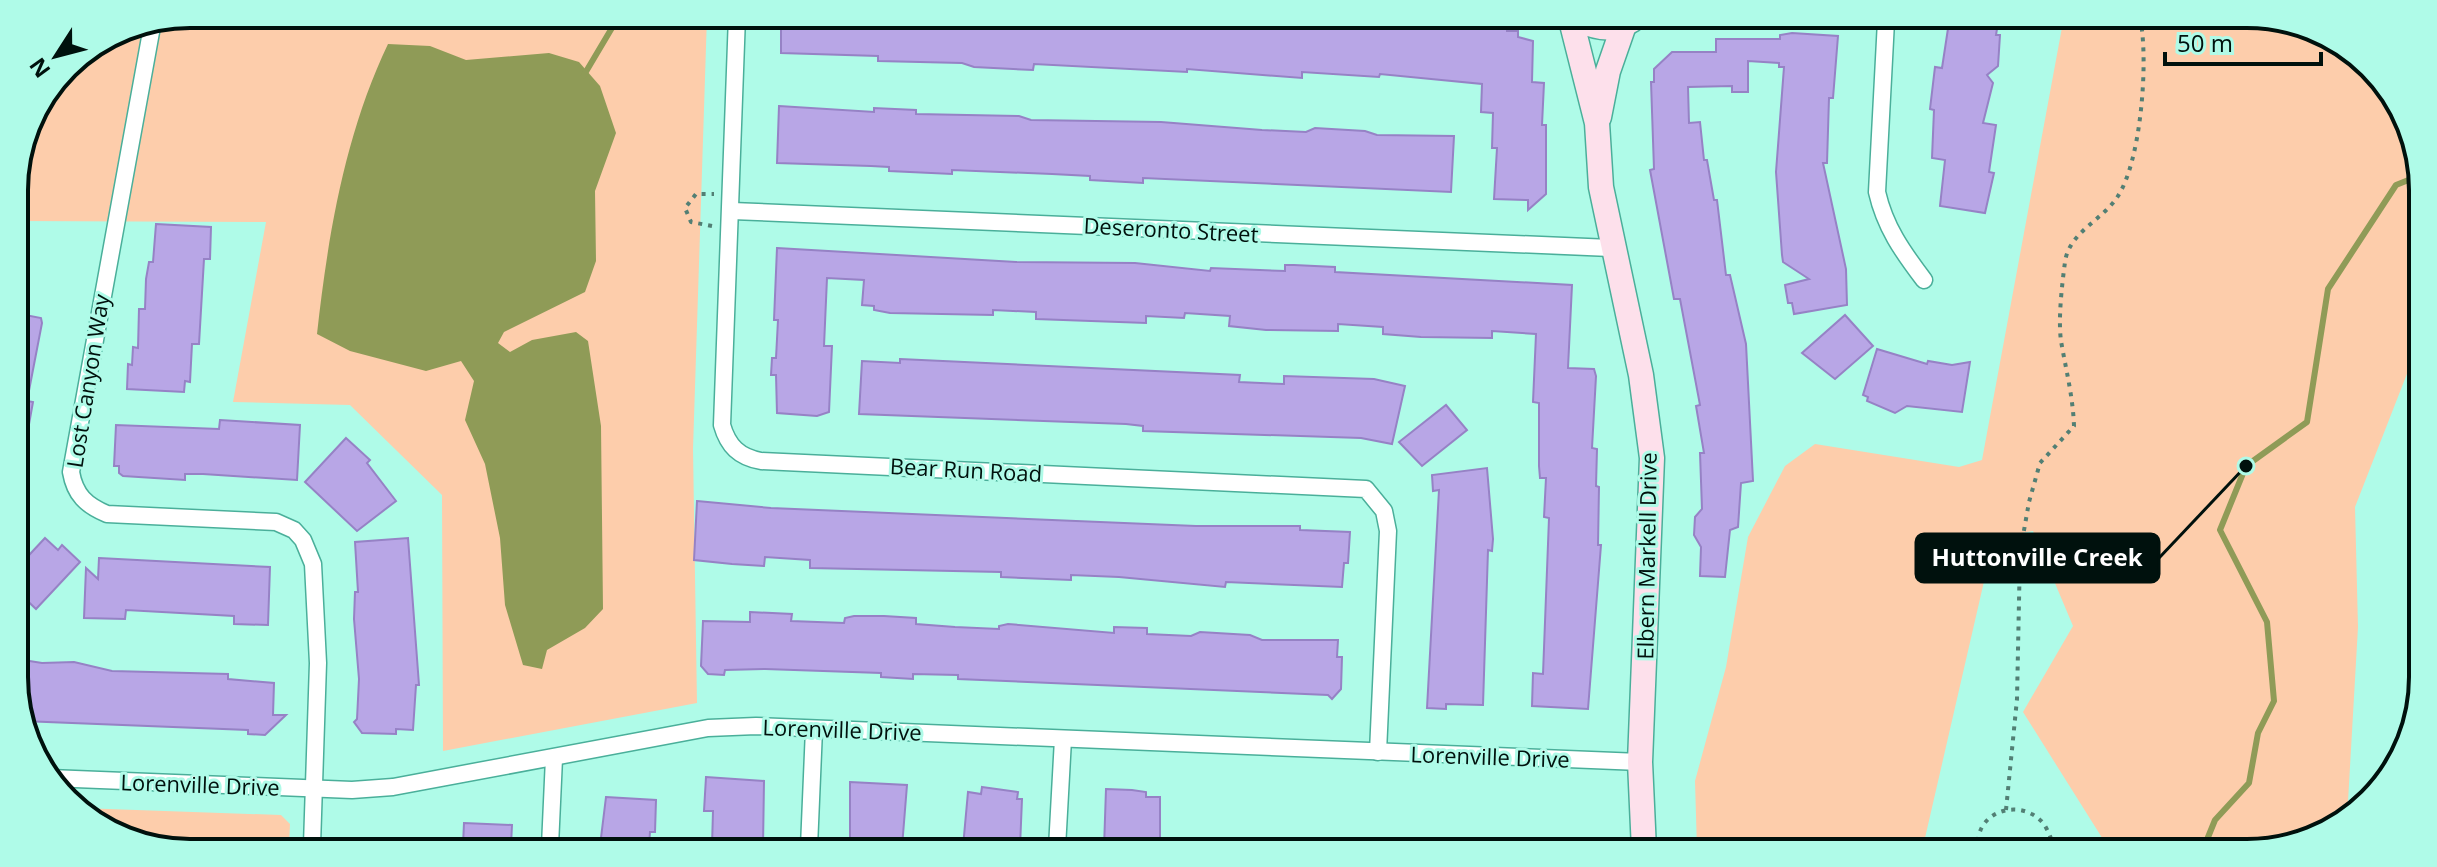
<svg xmlns="http://www.w3.org/2000/svg" width="2437" height="867" font-family="'Open Sans',sans-serif">
<style>
.green{fill:#fdcdab}
.water{fill:#8f9b57}
.lines{fill:none;stroke-linecap:round;stroke-linejoin:round}
.stream{stroke:#8f9b57;stroke-width:6}
.building{fill:#b8a6e6;stroke:#9682c5;stroke-width:2}
.street-casing{stroke:#4aaf9a;stroke-width:19}
.secondary-casing{stroke:#4aaf9a;stroke-width:27}
.path{stroke:#527f74;stroke-width:4;stroke-dasharray:4 6;stroke-linecap:butt}
.street{stroke:#fff;stroke-width:16}
.secondary{stroke:#fde0eb;stroke-width:24}
.labels{text-anchor:middle;stroke-width:6;stroke-linejoin:round;paint-order:stroke}
.street-label{font-size:22px;fill:#00110d;stroke:#affbe8}
.rim{fill:none;stroke:#00110d;stroke-width:4}
.leader{fill:none;stroke:#00110d;stroke-width:3}
.callout-dot{fill:#00110d;stroke:#affbe8;stroke-width:3}
.callout{fill:#00110d;stroke:#00110d;stroke-width:3}
.callout-label{font-size:24px;text-anchor:middle;font-weight:bold;fill:#fff}
</style>
<rect width="100%" height="100%" fill="#affbe8"/>
<g class="green">
<path d="M190 14 707 16 693 449 697 703 443 751 442 495 350 405 233 402 266 222 15 221C14 140 42 60 123 27 143 19 169 18 190 14Z"/>
<polygon points="2063,22 2303,23 2380,74 2421,167 2419,343 2355,507 2358,627 2347,819 2258,853 2111,852 2023,712 2073,626 2033,531 1994,538 1922,851 1697,850 1695,781 1726,667 1748,537 1785,466 1815,444 1959,467 1982,460"/>
<polygon points="80,808 281,815 290,824 289,844 134,844"/>
</g>
<path class="water" d="M388 44 430 46 466 60 549 53 579 62 600 86 616 133 595 191 596 261 585 292 504 332 498 343 510 352 532 340 576 332 588 341 601 426 603 609 585 628 547 650 542 669 523 665 505 605 500 538 485 464 465 420 474 381 461 361 426 371 350 351 317 334C328 235 345 134 388 44Z"/>
<g class="lines">
<g class="stream">
<polyline points="584,75 619,16"/>
<polyline points="2202,852 2215,820 2249,783 2258,733 2274,701 2267,622 2220,530 2246,466 2307,422 2328,289 2396,185 2421,175"/>
</g>
</g>
<g class="building">
<polygon points="781,17 1507,20 1507,31 1518,31 1518,37 1533,41 1532,82 1544,83 1542,125 1546,125 1546,194 1528,210 1528,200 1494,199 1497,148 1492,148 1493,113 1481,112 1482,84 1380,74 1379,77 1302,72 1302,78 1187,69 1187,72 1034,64 1033,70 974,67 962,63 878,61 878,56 781,53"/>
<polygon points="1949,22 1997,29 1996,35 2000,35 1998,66 1987,75 1993,83 1983,123 1996,125 1989,172 1994,173 1985,213 1940,206 1945,160 1932,158 1934,110 1930,109 1935,67 1942,68"/>
<polygon points="1792,33 1838,36 1833,98 1829,98 1827,163 1823,163 1846,269 1847,305 1794,314 1792,303 1788,303 1785,285 1809,279 1783,262 1782,255 1776,172 1784,67 1779,67 1779,63 1748,61 1748,92 1732,92 1732,86 1688,87 1689,123 1700,122 1704,160 1707,160 1714,200 1717,200 1726,275 1730,275 1746,344 1753,481 1741,483 1738,527 1730,530 1725,577 1700,576 1701,547 1694,535 1695,517 1702,509 1700,453 1704,453 1696,406 1700,405 1680,299 1674,299 1650,170 1654,169 1651,82 1654,82 1654,69 1672,52 1716,52 1716,39 1780,39 1780,35"/>
<polygon points="779,106 874,112 874,108 916,110 916,114 1019,116 1031,120 1161,122 1262,130 1306,132 1315,128 1365,131 1377,135 1454,136 1451,192 1143,178 1143,183 1090,180 1090,176 1052,174 952,170 952,174 889,171 889,167 871,166 777,163"/>
<polygon points="156,224 211,227 210,259 204,259 199,344 192,344 190,382 185,381 184,392 127,389 128,364 132,365 133,347 138,348 139,309 145,309 146,279 149,262 153,262"/>
<polygon points="777,248 1016,262 1135,263 1210,271 1211,268 1285,271 1285,265 1294,265 1335,267 1335,272 1572,285 1568,368 1594,369 1596,376 1592,448 1597,449 1596,486 1599,487 1598,545 1601,545 1588,709 1532,706 1533,673 1543,674 1549,518 1544,517 1546,478 1540,478 1539,466 1539,403 1533,402 1536,334 1492,331 1492,338 1421,337 1383,334 1383,327 1338,324 1338,331 1266,330 1229,326 1230,316 1185,313 1184,318 1146,316 1146,323 1036,319 1036,312 993,310 993,315 890,313 874,310 874,306 862,305 864,280 827,278 824,346 832,346 829,412 817,416 777,413 776,375 771,375 772,358 776,358 778,320 774,320"/>
<polygon points="15,313 41,318 42,323 27,401 33,402 24,452 16,451"/>
<polygon points="1845,315 1873,346 1835,379 1802,353"/>
<polygon points="1877,349 1927,364 1928,361 1952,365 1970,362 1962,412 1907,406 1895,413 1867,401 1868,397 1863,395"/>
<polygon points="900,359 1240,375 1239,382 1284,384 1284,376 1374,379 1405,386 1392,444 1361,438 1143,431 1143,426 1126,424 859,414 862,361 900,363"/>
<polygon points="1446,405 1467,430 1422,466 1399,442"/>
<polygon points="220,420 300,425 297,480 203,474 185,474 185,480 123,476 119,473 119,466 114,466 116,425 219,429"/>
<polygon points="346,438 370,460 367,463 396,501 357,531 305,482"/>
<polygon points="1487,468 1493,539 1492,551 1488,550 1483,705 1446,704 1446,709 1427,708 1439,490 1433,491 1432,475"/>
<polygon points="697,501 771,508 1196,526 1300,526 1300,530 1350,532 1348,563 1344,563 1342,587 1226,582 1225,587 1119,577 1071,575 1071,580 1001,577 1001,572 810,568 810,560 765,557 764,566 732,564 694,560"/>
<polygon points="45,538 58,550 62,545 80,562 36,609 17,591 17,568"/>
<polygon points="408,538 419,685 416,685 413,730 396,729 396,734 362,733 354,722 357,719 359,679 354,619 355,592 358,592 355,542"/>
<polygon points="99,558 270,567 268,625 234,624 234,616 126,610 125,619 84,618 86,568 98,579"/>
<polygon points="750,612 792,614 791,621 844,623 845,618 854,616 884,616 916,618 916,624 955,627 999,629 999,626 1008,624 1114,633 1114,627 1147,628 1147,634 1191,636 1200,632 1250,635 1262,640 1338,640 1337,657 1342,657 1341,689 1332,699 1328,695 958,679 958,675 913,674 913,679 881,677 881,673 765,669 725,670 724,675 708,674 701,666 703,621 750,622"/>
<polygon points="17,659 42,663 74,662 112,671 228,674 228,679 274,683 273,715 286,715 265,735 248,734 248,730 22,721 17,711"/>
<polygon points="706,777 764,781 763,846 712,846 713,811 704,811"/>
<polygon points="850,782 907,785 902,847 850,847"/>
<polygon points="982,787 1018,792 1017,799 1022,799 1020,847 963,847 968,792 981,794"/>
<polygon points="1106,789 1132,790 1146,792 1146,797 1160,797 1160,848 1104,848"/>
<polygon points="606,797 656,800 655,832 650,832 649,846 600,846"/>
<polygon points="464,823 512,825 511,845 463,845"/>
</g>
<g class="lines">
<defs>
<g id="street">
<path d="M737 16 722 425C728 446 739 457 761 461L1366 489 1384 511 1388 531 1378 752"/>
<path d="M153 21 71 472C75 495 86 505 107 514L276 522 294 530 303 540 313 564 318 663 312 845"/>
<path d="M1886 21 1877 192C1885 227 1902 251 1924 280"/>
<polyline points="732,211 1611,248"/>
<polyline points="50,778 352,790 393,787 708,728 756,726 1640,762"/>
<polyline points="550,846 554,758"/>
<polyline points="809,847 814,729"/>
<polyline points="1057,848 1063,739"/>
</g>
<g id="secondary">
<polyline points="1571,20 1597,123 1601,187 1641,375 1652,458 1640,762 1644,850"/>
<path d="M1580 20C1598 29 1615 31 1632 20"/>
<polyline points="1599,117 1608,71 1624,25"/>
</g>
</defs>
<use href="#street" class="street-casing"/>
<use href="#secondary" class="secondary-casing"/>
<g class="path">
<polyline points="712,226 691,222 685,208 696,194 714,194"/>
<path d="M2006 810 2017 699 2020 553 2029 502 2040 463 2074 426C2073 397 2066 370 2061 341 2058 318 2062 285 2065 262 2069 232 2103 220 2118 196 2141 160 2148 65 2141 23"/>
<path d="M1977 851C1978 843 1978 834 1982 827 1995 805 2027 804 2043 823 2049 831 2052 842 2056 852"/>
</g>
<use href="#street" class="street"/>
<use href="#secondary" class="secondary"/>
</g>
<g class="labels">
<g class="street-label">
<text transform="translate(1171 230) rotate(3)" y="8">Deseronto Street</text>
<text transform="translate(88 381) rotate(-81)" y="8">Lost Canyon Way</text>
<text transform="translate(966 470) rotate(3)" y="8">Bear Run Road</text>
<text transform="translate(1647 556) rotate(-89)" y="8">Elbern Markell Drive</text>
<text transform="translate(842 730) rotate(2)" y="8">Lorenville Drive</text>
<text transform="translate(1490 757) rotate(2)" y="8">Lorenville Drive</text>
<text transform="translate(200 785) rotate(2)" y="8">Lorenville Drive</text>
</g>
</g>
<path d="M0 0H2437V867H0ZM190 28H2247A162 162 0 0 1 2409 190V677A162 162 0 0 1 2247 839H190A162 162 0 0 1 28 677V190A162 162 0 0 1 190 28Z" fill="#affbe8" fill-rule="evenodd"/>
<path class="rim" d="M190 28H2247A162 162 0 0 1 2409 190V677A162 162 0 0 1 2247 839H190A162 162 0 0 1 28 677V190A162 162 0 0 1 190 28Z"/>
<path class="leader" d="M2246 466L2159 558"/>
<circle class="callout-dot" cx="2246" cy="466" r="8"/>
<rect class="callout" x="1916" y="534" width="243" height="48" rx="8"/>
<g class="callout-label">
<text x="2037" y="566">Huttonville Creek</text>
</g>
<g transform="translate(56 56) rotate(234)" stroke="#affbe8" stroke-width="6" paint-order="stroke">
<path d="M0-6L14 30L0 20L-14 30Z" fill="#00110d"/>
<text y="-12" font-size="22" font-weight="bold" text-anchor="middle" fill="#00110d">N</text>
</g>
<path d="M2165 52v12h156v-12" fill="none" stroke="#00110d" stroke-width="4"/>
<text x="2177" y="52" font-size="24" fill="#00110d" stroke="#affbe8" stroke-width="6" paint-order="stroke">50 m</text>
</svg>
